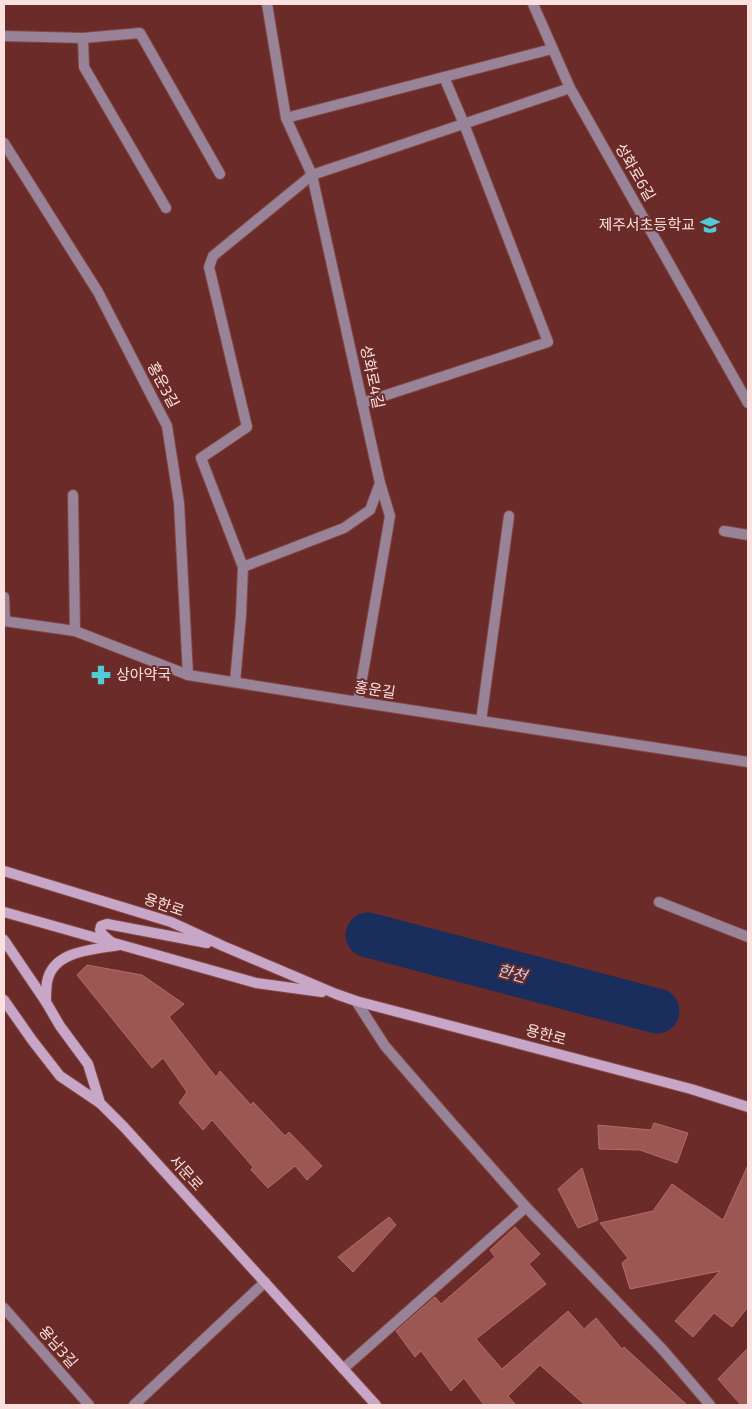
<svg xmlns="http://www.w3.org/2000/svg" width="752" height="1409" font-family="'Exo 2','Noto Sans KR',sans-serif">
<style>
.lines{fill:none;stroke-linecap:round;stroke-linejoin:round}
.river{stroke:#1a2e5d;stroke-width:45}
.building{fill:#9d5752;stroke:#b36c66}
.street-casing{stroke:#824845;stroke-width:12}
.secondary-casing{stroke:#824845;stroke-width:12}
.street{stroke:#988398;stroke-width:10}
.secondary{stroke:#c7a6c8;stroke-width:10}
.labels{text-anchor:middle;stroke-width:4;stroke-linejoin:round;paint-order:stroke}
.street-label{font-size:15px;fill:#fae1df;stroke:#6b2b28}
.poi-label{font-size:15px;fill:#fae1df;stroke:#6b2b28;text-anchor:end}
.water-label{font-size:16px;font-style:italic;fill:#c5d4f5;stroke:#6b2b28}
</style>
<rect width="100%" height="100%" fill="#6b2b28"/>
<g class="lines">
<polyline class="river" points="368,935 657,1011"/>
</g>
<g class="building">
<polygon points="87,965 142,975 184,1004 169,1017 216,1077 220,1071 251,1105 253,1102 285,1136 289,1132 322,1166 307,1180 295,1166 268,1188 251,1170 253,1167 212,1120 203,1130 179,1103 187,1092 163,1058 152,1068 77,975"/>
<polygon points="654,1123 688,1133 677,1163 640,1150 599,1149 598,1125 651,1130"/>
<polygon points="748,1165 748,1307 732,1327 714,1313 693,1337 675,1321 720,1271 630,1289 622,1263 628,1258 600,1223 653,1211 672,1184 723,1220"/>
<polygon points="582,1168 598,1220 578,1228 558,1189"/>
<polygon points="389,1217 396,1225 353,1272 338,1257"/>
<polygon points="515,1227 540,1254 529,1264 546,1284 476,1339 502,1369 568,1311 584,1329 596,1318 622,1349 624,1347 687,1405 585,1405 540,1365 508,1396 516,1405 484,1405 464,1378 451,1391 421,1351 415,1357 396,1331 435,1297 441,1304 495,1257 490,1250"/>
<polygon points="748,1348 748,1405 741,1405 718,1379"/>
</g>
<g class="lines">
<defs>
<g id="street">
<polyline points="533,4 570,88 748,403"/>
<polyline points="4,36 83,38 140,33 220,174"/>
<polyline points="83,38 84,67 166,208"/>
<polyline points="286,118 552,49"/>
<polyline points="4,143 98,292 167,426 179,503 188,675"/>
<polyline points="362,403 548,342 464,124 444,77"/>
<polyline points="73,495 75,631"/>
<polyline points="724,531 748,535"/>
<polyline points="243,567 201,458 247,427 209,267 213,256 312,175 570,88"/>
<polyline points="4,597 5,621"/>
<polyline points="4,621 75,631 188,675 358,702 748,762"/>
<polyline points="235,682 241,615 243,567 344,528 370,510 380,483 312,175 286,118 267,4"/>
<polyline points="358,702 390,516 380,483"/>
<polyline points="481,721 509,516"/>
<polyline points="659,902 748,937"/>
<polyline points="356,1001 385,1046 450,1121 526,1207 663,1350 710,1405"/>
<polyline points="4,1308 89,1405"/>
<polyline points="343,1369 526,1207"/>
<polyline points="134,1405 265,1282"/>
</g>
<g id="secondary">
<polyline points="4,871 171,922 223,946 336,994 356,1001 691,1089 748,1107"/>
<polyline points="4,912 256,983 322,992"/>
<polyline points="4,940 46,1002 60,1026 88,1064 100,1103 124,1127 376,1405"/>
<polyline points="110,941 102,934 100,930 101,926 107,924 207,943"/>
<polyline points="4,1000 32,1040 60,1076 100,1103"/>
<path d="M46 1002C46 996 46 989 47 982 53 950 93 950 119 945"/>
</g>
</defs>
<use href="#street" class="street-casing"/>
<use href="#secondary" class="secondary-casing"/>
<use href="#street" class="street"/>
<use href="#secondary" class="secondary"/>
</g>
<defs>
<symbol id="school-bare" viewBox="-9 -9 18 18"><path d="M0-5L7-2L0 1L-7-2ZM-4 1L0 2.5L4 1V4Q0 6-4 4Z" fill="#52cbd8" stroke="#6b2b28" stroke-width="2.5" paint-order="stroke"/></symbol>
<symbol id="pharmacy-bare" viewBox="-9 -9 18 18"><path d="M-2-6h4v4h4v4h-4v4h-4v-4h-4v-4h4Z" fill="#52cbd8" stroke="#6b2b28" stroke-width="2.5" paint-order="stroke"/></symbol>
</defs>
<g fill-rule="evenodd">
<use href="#school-bare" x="696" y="211" width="28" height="28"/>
<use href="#pharmacy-bare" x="87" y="661" width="28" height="28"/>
</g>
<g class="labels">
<g class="street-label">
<text transform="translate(635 172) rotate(60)" y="5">성화로6길</text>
<text transform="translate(372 377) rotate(78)" y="5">성화로4길</text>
<text transform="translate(163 385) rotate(62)" y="5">홍운3길</text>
<text transform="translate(375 690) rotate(9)" y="5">홍운길</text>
<text transform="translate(164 905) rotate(19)" y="5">용한로</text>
<text transform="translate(546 1035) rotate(15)" y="5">용한로</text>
<text transform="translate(186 1173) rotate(48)" y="5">서문로</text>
<text transform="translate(58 1347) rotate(49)" y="5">용남3길</text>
</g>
<g class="poi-label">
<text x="695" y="230">제주서초등학교</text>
<text x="116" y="680" text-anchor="start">상아약국</text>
</g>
<g class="water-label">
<text transform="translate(512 973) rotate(15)" y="6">한천</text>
</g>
</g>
<rect width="752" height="1409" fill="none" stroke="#fae1df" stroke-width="10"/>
</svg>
